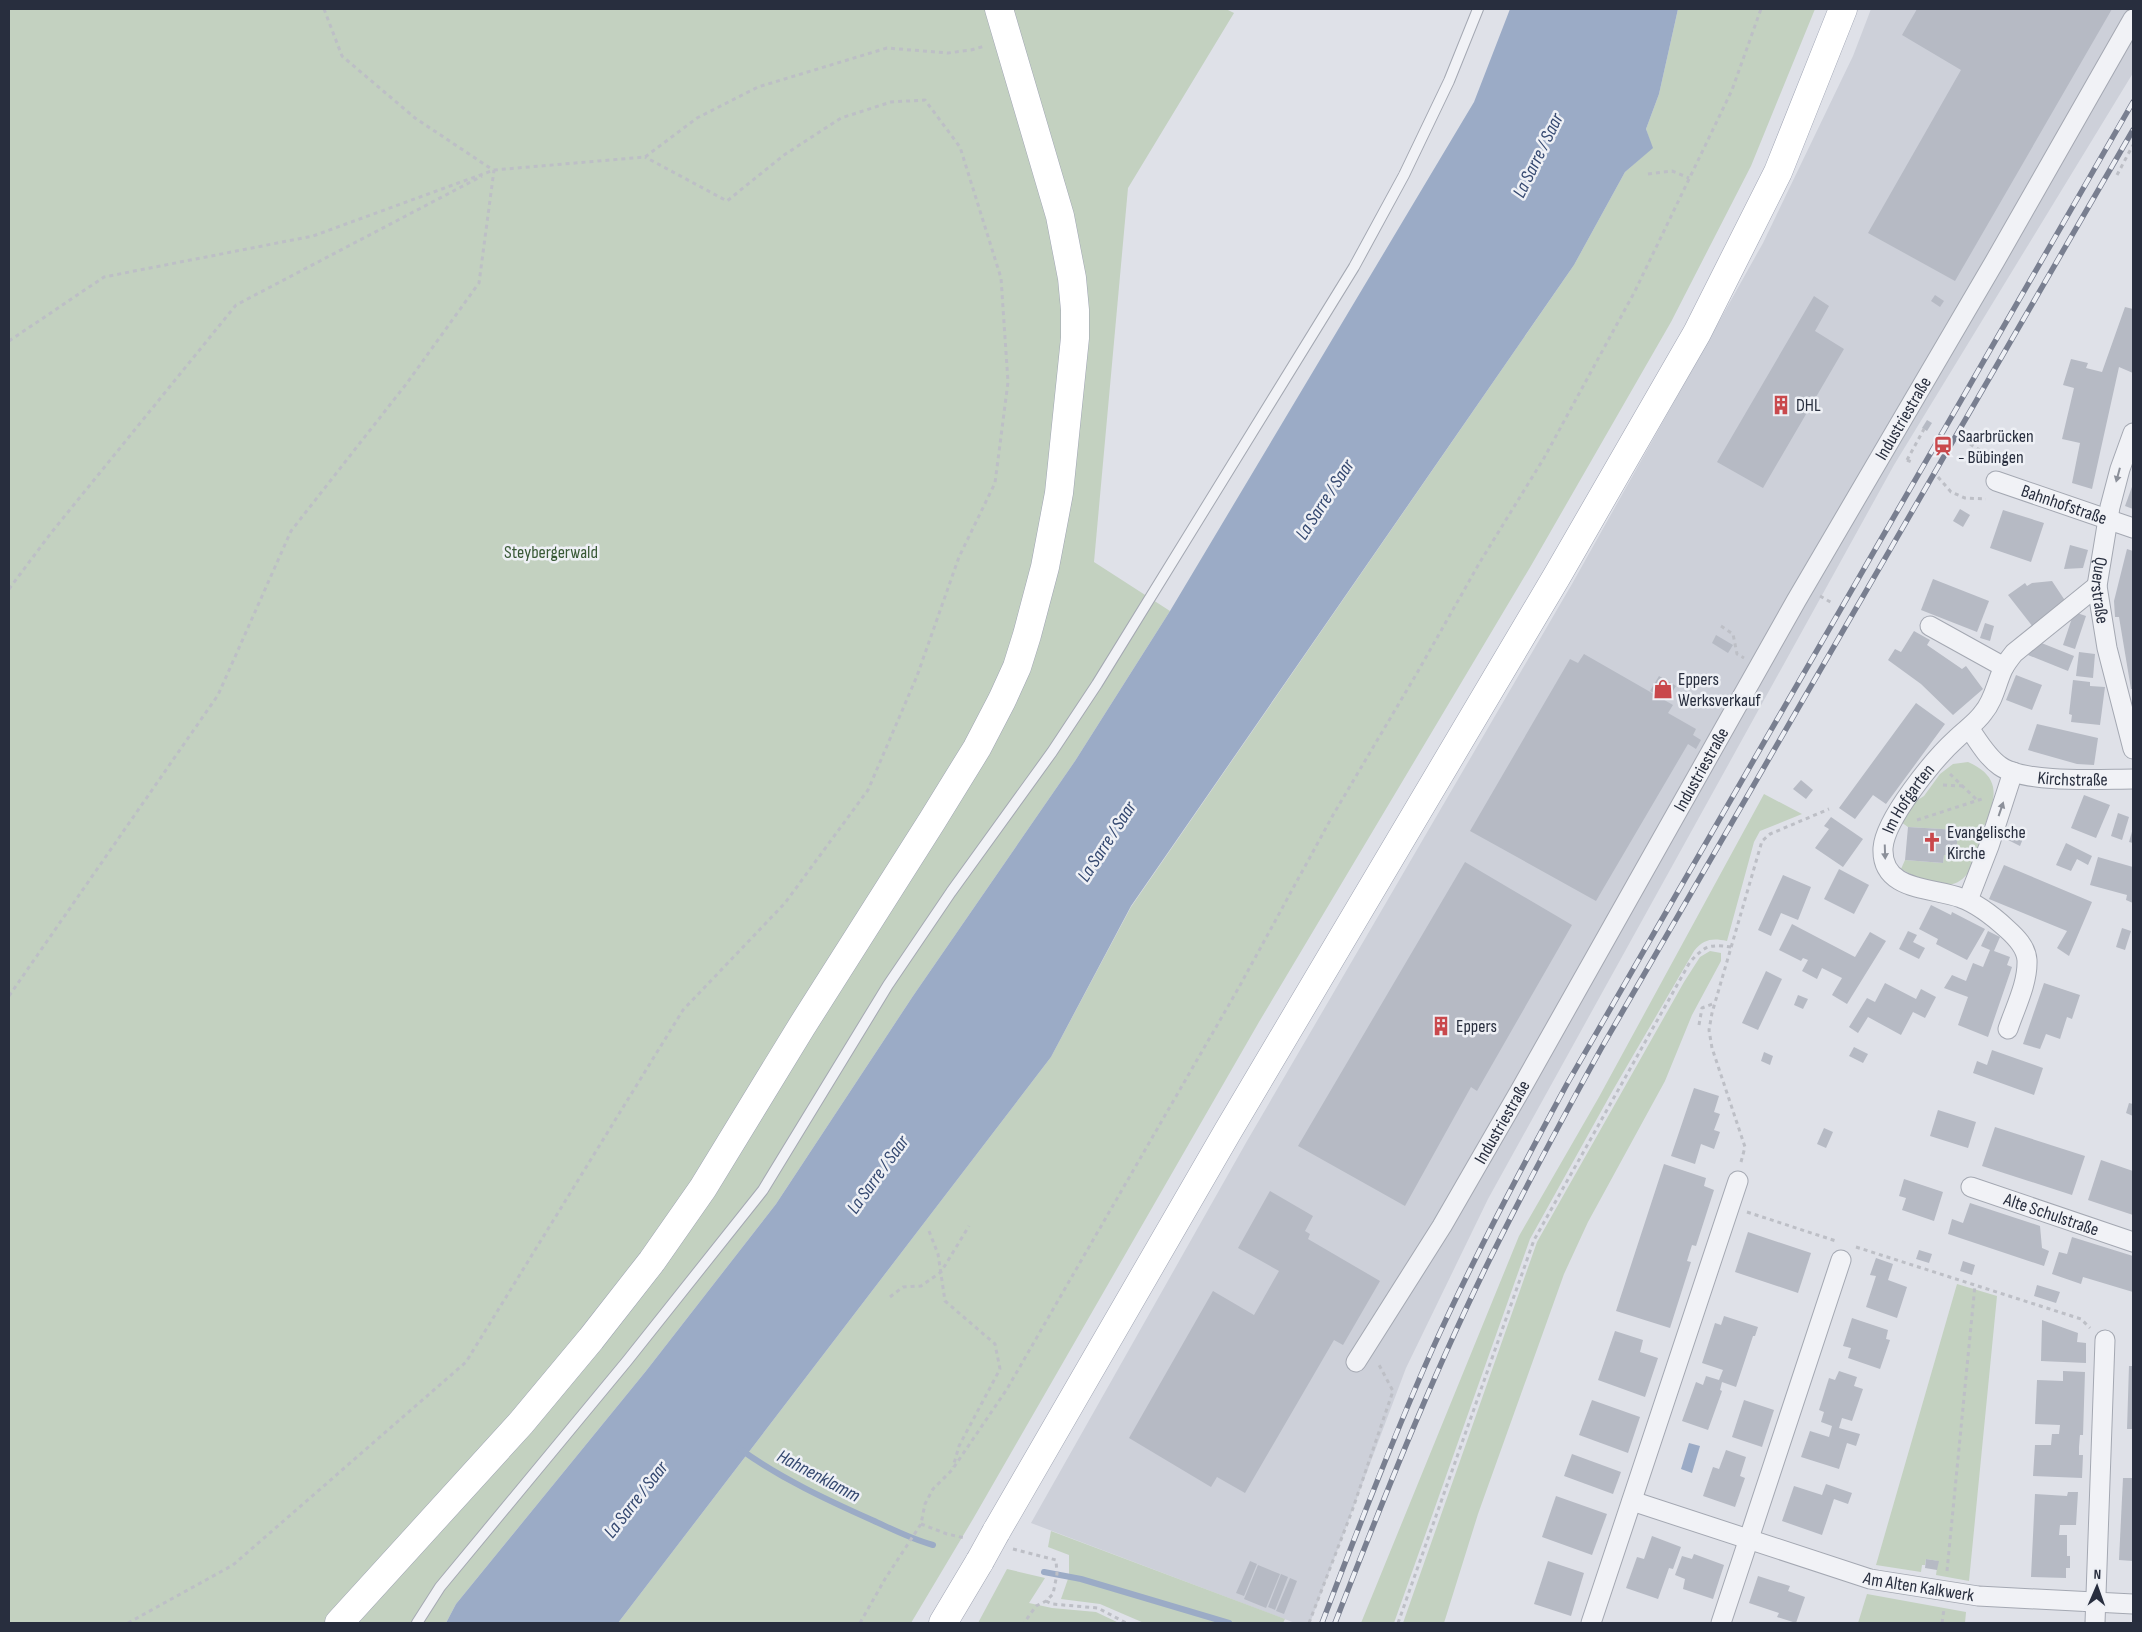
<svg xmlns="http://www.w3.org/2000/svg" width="2142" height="1632" font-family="'Sofia Sans Condensed',sans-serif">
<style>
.built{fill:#cdd0d9}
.green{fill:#c3d1c0}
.water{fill:#9babc6}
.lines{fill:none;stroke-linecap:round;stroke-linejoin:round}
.stream{stroke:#9babc6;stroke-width:6}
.building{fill:#b6bac4}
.service-casing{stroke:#a4a8b2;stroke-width:12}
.minor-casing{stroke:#a4a8b2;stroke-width:21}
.primary-casing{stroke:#9fa4b3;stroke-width:29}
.path{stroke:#bdbfc6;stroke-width:3;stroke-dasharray:4 4;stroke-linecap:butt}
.service{stroke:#f1f2f6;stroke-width:10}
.minor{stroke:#f1f2f6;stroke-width:19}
.primary{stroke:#fff;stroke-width:28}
.rail-casing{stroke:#797f90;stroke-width:5.5}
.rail{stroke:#eef0f5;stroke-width:4;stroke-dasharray:11;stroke-linecap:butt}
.primary-bridge-casing{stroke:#9fa4b3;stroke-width:29;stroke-linecap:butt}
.primary-bridge{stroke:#fff;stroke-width:28}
.oneway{fill:#8c909a}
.labels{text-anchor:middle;stroke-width:5;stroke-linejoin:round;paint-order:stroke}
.poi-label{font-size:18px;fill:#282e3e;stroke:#eef0f5;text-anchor:start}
.street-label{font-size:18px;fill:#282e3e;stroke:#eef0f5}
.park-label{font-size:18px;fill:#395936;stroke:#eef0f5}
.water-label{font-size:19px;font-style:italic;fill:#344870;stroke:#eef0f5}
</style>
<rect width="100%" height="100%" fill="#dfe1e8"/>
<polygon class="built" points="1871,9 2133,9 2133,73 1894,465 1488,1199 1406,1368 1310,1623 1295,1623 1031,1523 1247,1141 1572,584 1763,243 1853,56"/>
<g class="green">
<polygon points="9,9 1226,9 1234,13 1128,188 1094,562 1170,611 1075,761 913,996 776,1204 646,1371 456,1604 446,1623 9,1623"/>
<polygon points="1678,9 1815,9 1751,166 1671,322 1532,564 1259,1022 973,1519 911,1623 618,1623 1051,1057 1131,907 1574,265 1625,172 1652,148 1646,129 1659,94"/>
<path d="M1968 762C1995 774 1999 790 1988 817 1986 823 1982 829 1980 835 1979 840 1979 845 1978 850 1965 899 1935 888 1901 869L1905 860 1943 863 1944 855H1956L1958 830 1908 827 1901 822 1916 801 1924 796 1940 774 1953 764Z"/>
<path d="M1764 794 1802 814 1760 831 1754 842 1727 941C1712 938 1704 939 1694 951L1613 1090 1530 1239 1394 1623H1361L1519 1236 1599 1097Z"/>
<polygon points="1710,951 1721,953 1721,961 1692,1015 1665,1081 1588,1222 1564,1274 1478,1514 1444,1623 1403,1623 1537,1242 1684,982 1700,957"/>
<polygon points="1957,1284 1997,1296 1969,1581 1936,1575 1938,1561 1926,1559 1925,1565 1922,1565 1921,1572 1876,1565"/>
<polygon points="1051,1531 1285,1619 1283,1623 1144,1623 1100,1604 1061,1599 1069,1576 1069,1555 1048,1547"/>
<polygon points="1007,1569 1045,1578 1029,1603 1052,1608 1096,1612 1119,1623 978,1623"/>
<polygon points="1867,1594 1966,1612 1965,1623 1858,1623"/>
</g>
<g class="water">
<polygon points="1510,9 1678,9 1659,94 1646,129 1653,148 1625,172 1574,265 1131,906 1051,1057 618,1623 446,1623 456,1604 646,1371 776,1204 913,996 1075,761 1170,611 1474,102"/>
<polygon points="1689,1443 1700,1446 1692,1473 1681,1469"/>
</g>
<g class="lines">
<g class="stream">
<path d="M740 1449C780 1478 827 1500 872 1520 892 1529 911 1539 933 1545"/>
<polyline points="1044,1572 1081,1579 1229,1623"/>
</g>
</g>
<g class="building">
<polygon points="1917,9 2112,9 1955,281 1868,233 1961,70 1902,35"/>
<polygon points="1935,295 1944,301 1940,307 1931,301"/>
<polygon points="1814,296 1829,306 1815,331 1844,349 1763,488 1717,462"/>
<polygon points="2125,307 2133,309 2133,373 2119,367 2092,489 2072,483 2080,443 2062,439 2074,388 2063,385 2071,359 2088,363 2086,368 2102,372"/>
<polygon points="1927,420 1932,423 1927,431 1922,428"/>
<polygon points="2133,484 2133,509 2125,506"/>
<polygon points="1960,509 1970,515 1963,527 1953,521"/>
<polygon points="2003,510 2044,523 2031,562 1990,548"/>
<polygon points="2070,545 2088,550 2083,568 2064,569"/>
<polygon points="2127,549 2133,551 2133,689 2131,689 2119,617 2115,617 2114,601"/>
<polygon points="1933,579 1989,601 1977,632 1921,610"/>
<polygon points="2052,581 2066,602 2033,627 2008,595 2025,583 2027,586 2032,583"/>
<polygon points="2074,612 2086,616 2075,649 2063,645"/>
<polygon points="1985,623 1994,626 1990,641 1980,638"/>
<polygon points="1914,631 1930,640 1927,645 1962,669 1966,666 1983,689 1953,715 1921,684 1888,660 1895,649 1901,652"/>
<polygon points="1716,635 1733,645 1728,653 1712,643"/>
<polygon points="2039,642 2074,656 2068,671 2028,655"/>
<polygon points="2079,652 2095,654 2093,678 2076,676"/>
<polygon points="1584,654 1673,705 1668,713 1696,729 1693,735 1701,740 1696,749 1688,744 1596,901 1470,831 1570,659 1578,663"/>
<polygon points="2016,675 2042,685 2032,710 2006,700"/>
<polygon points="1659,676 1676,686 1667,700 1650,691"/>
<polygon points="2073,680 2090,682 2090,686 2105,687 2100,725 2071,722 2072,715 2069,714"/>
<polygon points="1916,703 1945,724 1886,804 1873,795 1855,819 1839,808"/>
<polygon points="2037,724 2098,738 2094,765 2077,764 2028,750"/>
<polygon points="1801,780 1813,790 1806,799 1793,789"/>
<polygon points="2084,795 2110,805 2096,838 2071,828"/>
<polygon points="2118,813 2129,817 2122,840 2111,836"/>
<polygon points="1831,817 1863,839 1843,867 1815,848 1829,829 1824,826"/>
<polygon points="1908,827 1958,830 1956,855 1944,855 1943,863 1905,860"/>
<polygon points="2133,828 2133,843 2129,842"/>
<polygon points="2008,829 2024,836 2020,846 2004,838"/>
<polygon points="2066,843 2092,856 2088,865 2077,859 2071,871 2056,865"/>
<polygon points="2098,857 2133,867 2133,903 2126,900 2127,895 2090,885"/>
<polygon points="1465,862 1572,925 1477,1091 1471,1087 1405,1206 1298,1146"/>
<polygon points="2004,865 2092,902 2069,956 2057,948 2067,931 1989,899"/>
<polygon points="1839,869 1869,885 1854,914 1824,899"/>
<polygon points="1783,875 1811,887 1798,920 1781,913 1771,936 1758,930"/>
<polygon points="1931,905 1951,915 1952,912 1985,929 1967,960 1936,944 1938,939 1919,929"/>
<polygon points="1792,924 1855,957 1870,932 1886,941 1847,1004 1832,995 1842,978 1822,968 1817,979 1802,971 1808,960 1803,958 1801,961 1779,950"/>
<polygon points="2122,928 2131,931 2125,950 2116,947"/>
<polygon points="1908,931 1917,935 1913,942 1925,948 1919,959 1899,949"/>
<polygon points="1988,931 2000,937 1994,951 2010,957 2007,965 2012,967 1988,1037 1958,1025 1968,997 1944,988 1952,975 1966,981 1973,963 1983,967 1990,950 1981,946"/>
<polygon points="1766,971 1782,979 1758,1030 1742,1023"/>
<polygon points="1885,983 1916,999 1921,989 1936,997 1925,1018 1913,1012 1901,1035 1868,1017 1858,1033 1849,1027 1867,998 1875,1002"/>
<polygon points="2044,983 2080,995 2072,1019 2067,1017 2060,1039 2046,1034 2040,1049 2023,1044"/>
<polygon points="1798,995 1808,999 1803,1009 1794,1005"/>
<polygon points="1854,1047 1868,1054 1863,1063 1849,1056"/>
<polygon points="1992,1050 2043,1068 2034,1095 1973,1073 1977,1061 1987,1065"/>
<polygon points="1764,1052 1773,1056 1770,1065 1761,1061"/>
<polygon points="1694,1088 1719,1096 1714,1112 1720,1114 1714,1130 1720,1132 1714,1149 1701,1144 1695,1164 1671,1156"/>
<polygon points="2129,1103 2133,1104 2133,1116 2126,1113"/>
<polygon points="1938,1110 1976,1122 1968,1148 1930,1136"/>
<polygon points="1995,1127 2085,1156 2072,1195 1982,1166"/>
<polygon points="1824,1128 1833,1132 1826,1148 1817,1144"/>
<polygon points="2101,1160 2133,1171 2133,1215 2088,1200"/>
<polygon points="1664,1164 1706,1178 1704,1186 1714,1190 1696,1246 1692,1245 1687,1261 1691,1262 1670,1328 1616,1311"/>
<polygon points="1904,1179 1943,1192 1934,1221 1902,1210 1906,1198 1899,1196"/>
<polygon points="1270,1191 1313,1216 1305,1231 1310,1234 1308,1239 1380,1281 1343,1345 1334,1340 1245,1493 1217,1477 1211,1487 1129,1438 1213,1291 1254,1315 1279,1271 1238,1248"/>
<polygon points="1970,1203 2040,1226 2042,1248 2049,1251 2044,1266 1948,1234 1952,1219 1963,1223"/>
<polygon points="1748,1232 1811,1253 1798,1293 1735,1272"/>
<polygon points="2072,1237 2133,1256 2133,1292 2083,1277 2081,1284 2052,1274 2059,1252 2067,1254"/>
<polygon points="1919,1250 1932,1254 1929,1263 1916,1259"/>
<polygon points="1876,1258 1893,1264 1888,1280 1907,1287 1897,1318 1866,1307 1876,1276 1870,1275"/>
<polygon points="1963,1261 1975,1265 1972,1275 1960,1271"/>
<polygon points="2037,1285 2060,1292 2056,1303 2034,1296"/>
<polygon points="1724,1316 1758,1327 1755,1336 1753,1336 1736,1387 1722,1382 1720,1390 1722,1391 1708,1430 1682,1421 1696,1382 1703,1385 1706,1376 1719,1380 1723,1370 1702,1363 1715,1323 1721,1325"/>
<polygon points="1852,1318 1888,1330 1886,1339 1890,1340 1880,1369 1848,1358 1851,1348 1843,1346"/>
<polygon points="2042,1320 2078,1333 2077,1342 2086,1343 2086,1363 2041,1361"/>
<polygon points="1615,1331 1643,1340 1640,1352 1658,1358 1645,1397 1598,1380"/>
<polygon points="2129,1366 2133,1366 2133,1429 2127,1429"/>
<polygon points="1839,1371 1857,1377 1854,1386 1863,1389 1852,1421 1842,1418 1839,1428 1860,1434 1856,1446 1847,1443 1839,1469 1801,1457 1810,1431 1829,1437 1832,1426 1821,1422 1824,1412 1819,1410 1829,1378 1835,1380"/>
<polygon points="2063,1371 2085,1372 2083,1435 2080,1435 2079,1447 2079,1455 2083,1455 2082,1478 2033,1476 2035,1445 2051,1445 2052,1434 2059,1434 2060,1425 2035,1424 2037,1380 2063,1381"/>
<polygon points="1592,1400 1640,1417 1628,1453 1579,1435"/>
<polygon points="1744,1400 1774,1410 1762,1447 1732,1437"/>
<polygon points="1726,1450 1746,1457 1740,1476 1745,1478 1735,1507 1703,1496 1713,1467 1719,1469"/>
<polygon points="1572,1454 1621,1472 1613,1494 1564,1476"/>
<polygon points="2123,1478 2133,1478 2133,1561 2119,1560"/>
<polygon points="1826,1484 1852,1493 1848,1504 1834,1499 1822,1535 1782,1521 1794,1486 1822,1495"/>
<polygon points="2068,1492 2078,1492 2076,1525 2060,1525 2059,1535 2067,1535 2067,1556 2070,1556 2070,1568 2066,1568 2066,1578 2031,1577 2035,1494 2067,1496"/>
<polygon points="1556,1496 1607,1514 1592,1555 1542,1537"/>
<polygon points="1652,1536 1681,1547 1673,1569 1669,1568 1658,1599 1626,1588 1637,1557 1644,1559"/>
<polygon points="1694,1554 1724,1565 1713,1599 1683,1589 1685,1579 1675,1575 1682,1556 1692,1559"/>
<polygon points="1926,1559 1939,1561 1937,1570 1925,1568"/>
<polygon points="1250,1561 1257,1564 1244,1596 1236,1593"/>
<polygon points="1548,1561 1584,1573 1571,1616 1534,1604"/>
<polygon points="1258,1565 1280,1574 1266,1608 1244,1599"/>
<polygon points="1281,1574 1288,1577 1275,1610 1268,1607"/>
<polygon points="1758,1576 1790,1586 1788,1591 1805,1597 1796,1623 1777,1617 1779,1613 1749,1603"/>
<polygon points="1290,1578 1297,1581 1284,1614 1276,1611"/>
</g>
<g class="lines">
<defs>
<polyline id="service" points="417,1623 440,1587 627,1361 763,1190 888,985 951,892 1052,752 1097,684 1354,267 1404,175 1449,81 1478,9"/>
<g id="minor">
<path id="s1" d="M2133 433 2120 469 2110 507 2097 586 2107 648 2133 749"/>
<path id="s2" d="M1996 481 2133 528"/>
<polyline points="1930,626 2004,667"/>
<path id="s3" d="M1969 728C1978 741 1987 757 2000 766 2026 784 2101 779 2133 779"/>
<polyline points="1968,900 1989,846 2013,772"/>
<path id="s4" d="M2008 1029C2015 1008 2028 983 2027 960 2026 947 2016 937 2007 929 1994 917 1978 904 1961 898 1933 887 1881 892 1883 848 1885 819 1934 759 1956 739 1965 730 1976 723 1983 713 1994 700 1996 684 2003 669 2006 663 2010 658 2014 653L2097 586"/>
<path id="s5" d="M1971 1187 2133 1242"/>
<path id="s6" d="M1356 1362 1442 1226 1521 1089 1796 601 1995 261 2133 19"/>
<path id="s7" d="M1632 1501 1870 1579 1978 1596 2133 1604"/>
<polyline points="1591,1623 1738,1181"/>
<polyline points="1721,1623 1841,1260"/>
<polyline points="2095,1623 2105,1340"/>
</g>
<g id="primary">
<polyline points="996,1532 1228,1131 1557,576 1697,333 1778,172 1843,9"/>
<polyline points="339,1623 521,1423 591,1339 652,1261 703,1188 802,1026 932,821 977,748 1002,700 1017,667 1027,635 1045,567 1059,493 1075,338 1075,310 1072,278 1060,216 999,9"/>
<polyline points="943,1623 980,1561"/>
</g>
</defs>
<use href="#service" class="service-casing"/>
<use href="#minor" class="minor-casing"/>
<use href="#primary" class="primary-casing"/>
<g class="path">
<polyline points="324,9 342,56 415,118 493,170"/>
<polyline points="1648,174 1672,171 1689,178"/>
<polyline points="2117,175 2133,145"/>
<polyline points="9,341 104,277 313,236 494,170 645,157 697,118 758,87 887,48 948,53 971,50 985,46"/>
<polyline points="1970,444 1986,454 1990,464"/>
<polyline points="1907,460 1924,429"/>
<polyline points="1907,460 1914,463"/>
<polyline points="1938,477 1951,492 1965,498 1986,499"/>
<polyline points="9,589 51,533 236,305 482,176"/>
<polyline points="1820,596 1832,603"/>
<polyline points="1721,626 1733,634 1737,654 1744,658"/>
<polyline points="1950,774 1977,800"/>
<polyline points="1943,785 1962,786"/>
<polyline points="1917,820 1985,798"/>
<polyline points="9,996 218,695 291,531 407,383 479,283 494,170"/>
<polyline points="1699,1025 1702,1008 1715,1003"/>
<polyline points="1741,1162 1745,1147 1712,1048 1709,1030 1712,1013 1762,841 1770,834 1829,809"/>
<polyline points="1747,1212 1836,1241"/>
<polyline points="929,1231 938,1254 945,1301 995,1344 1000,1369 959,1446 953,1467"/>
<polyline points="1856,1247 2081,1319 2090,1328"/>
<polyline points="890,1297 903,1287 921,1286 941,1272 969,1226"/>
<polyline points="921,1524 947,1534 965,1538"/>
<polyline points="1013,1549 1056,1560 1057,1574 1053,1594 1046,1601 1036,1606 1024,1623"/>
<polyline points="1947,1571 1975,1285"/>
<polyline points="1046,1601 1052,1604 1098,1608 1126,1623"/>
<polyline points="128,1623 233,1565 466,1362 683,1010 785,903 868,790 917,676 959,557 995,483 1008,382 1001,278 960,147 925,100 891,102 841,118 784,155 727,201 645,157"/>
<polyline points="860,1623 885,1579 921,1524 925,1504 933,1489 952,1470 1007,1389 1238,989 1333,815 1417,673 1480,562 1544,458 1635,291 1732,90 1761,9"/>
<polyline points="1309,1623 1352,1511 1393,1391 1378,1363"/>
<path d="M1398 1623 1534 1240 1690 962C1705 946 1708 944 1731 947"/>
<polyline points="1942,1623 1944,1609"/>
</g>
<use href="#service" class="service"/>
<use href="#minor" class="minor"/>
<use href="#primary" class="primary"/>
<defs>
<g id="rail">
<path d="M1322 1623C1357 1531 1392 1440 1432 1350 1473 1259 1520 1171 1567 1084L2133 102"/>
<path d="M1335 1623C1381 1505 1428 1386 1484 1271 1521 1195 1561 1121 1602 1047L2133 130"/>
</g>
</defs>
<use href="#rail" class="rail-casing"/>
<use href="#rail" class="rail"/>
<defs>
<polyline id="primary-bridge" points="980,1561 996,1532"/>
</defs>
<use href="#primary-bridge" class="primary-bridge-casing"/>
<use href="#primary-bridge" class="primary-bridge"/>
</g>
<defs><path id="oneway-solid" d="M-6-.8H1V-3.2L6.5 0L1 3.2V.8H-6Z" transform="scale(1.25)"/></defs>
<g class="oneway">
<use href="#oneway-solid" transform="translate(2118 475) rotate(105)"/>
<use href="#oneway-solid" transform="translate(2001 809) rotate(-71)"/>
<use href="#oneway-solid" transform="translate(1885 852) rotate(88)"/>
</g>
<defs>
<symbol id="building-bare" viewBox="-9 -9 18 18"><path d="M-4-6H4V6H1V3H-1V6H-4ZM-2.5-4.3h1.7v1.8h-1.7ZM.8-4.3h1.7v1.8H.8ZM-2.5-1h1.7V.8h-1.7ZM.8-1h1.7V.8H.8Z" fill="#c9484c" stroke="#eef0f5" stroke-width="2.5" paint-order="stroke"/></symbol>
<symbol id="station-bare" viewBox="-9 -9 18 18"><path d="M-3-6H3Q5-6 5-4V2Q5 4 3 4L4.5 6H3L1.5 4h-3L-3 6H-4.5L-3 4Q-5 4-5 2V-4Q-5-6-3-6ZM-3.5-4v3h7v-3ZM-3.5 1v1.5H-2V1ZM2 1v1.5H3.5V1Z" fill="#c9484c" stroke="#eef0f5" stroke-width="2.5" paint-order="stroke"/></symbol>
<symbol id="shop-bare" viewBox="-9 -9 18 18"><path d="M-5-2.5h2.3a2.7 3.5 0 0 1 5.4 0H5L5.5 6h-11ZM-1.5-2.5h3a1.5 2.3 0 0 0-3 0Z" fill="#c9484c" stroke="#eef0f5" stroke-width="2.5" paint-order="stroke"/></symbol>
<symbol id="church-bare" viewBox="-9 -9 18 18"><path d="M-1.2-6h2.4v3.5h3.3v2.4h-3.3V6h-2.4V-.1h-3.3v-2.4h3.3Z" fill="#c9484c" stroke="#eef0f5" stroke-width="2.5" paint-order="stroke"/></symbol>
</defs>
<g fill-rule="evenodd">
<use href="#building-bare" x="1767" y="391" width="28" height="28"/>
<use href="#station-bare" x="1929" y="432" width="28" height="28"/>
<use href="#shop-bare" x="1649" y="675" width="28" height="28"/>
<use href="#church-bare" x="1918" y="828" width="28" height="28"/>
<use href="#building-bare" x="1427" y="1012" width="28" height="28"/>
</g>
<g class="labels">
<g class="poi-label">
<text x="1796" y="411">DHL</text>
<text x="1958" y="442">Saarbrücken<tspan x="1958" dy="21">- Bübingen</tspan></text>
<text x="1678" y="685">Eppers<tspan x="1678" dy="21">Werksverkauf</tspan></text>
<text x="1947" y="838">Evangelische<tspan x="1947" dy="21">Kirche</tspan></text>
<text x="1456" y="1032">Eppers</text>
</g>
<g class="street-label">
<text dy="6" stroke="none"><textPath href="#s6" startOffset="1091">Industriestraße</textPath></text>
<text dy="6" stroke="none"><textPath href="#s2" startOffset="72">Bahnhofstraße</textPath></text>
<text dy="6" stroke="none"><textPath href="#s1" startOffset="162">Querstraße</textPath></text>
<text dy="6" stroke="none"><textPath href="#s6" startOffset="686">Industriestraße</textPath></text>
<text dy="6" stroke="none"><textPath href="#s3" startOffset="124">Kirchstraße</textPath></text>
<text dy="6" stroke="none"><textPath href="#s4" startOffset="324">Im Hofgarten</textPath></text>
<text dy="6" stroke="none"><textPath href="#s6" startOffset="281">Industriestraße</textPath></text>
<text dy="6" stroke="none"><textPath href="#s5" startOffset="85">Alte Schulstraße</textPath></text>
<text dy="6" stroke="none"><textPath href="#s7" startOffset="300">Am Alten Kalkwerk</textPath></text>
</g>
<g class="park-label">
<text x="551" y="558">Steybergerwald</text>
</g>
<g class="water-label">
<text transform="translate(1537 155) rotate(-64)" y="7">La Sarre / Saar</text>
<text transform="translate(1324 499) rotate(-57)" y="7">La Sarre / Saar</text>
<text transform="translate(1106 841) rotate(-57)" y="7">La Sarre / Saar</text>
<text transform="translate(877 1174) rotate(-54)" y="7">La Sarre / Saar</text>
<text transform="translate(819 1475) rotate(28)" y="7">Hahnenklamm</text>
<text transform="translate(635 1499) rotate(-52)" y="7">La Sarre / Saar</text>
</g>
</g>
<rect width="2142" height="1632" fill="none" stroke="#282e3e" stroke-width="20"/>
<g transform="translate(2097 1587) rotate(2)" stroke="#eef0f5" stroke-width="4" paint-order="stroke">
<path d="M0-4L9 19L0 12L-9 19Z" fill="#282e3e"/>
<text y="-8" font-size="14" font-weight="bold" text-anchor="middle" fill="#282e3e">N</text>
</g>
</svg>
